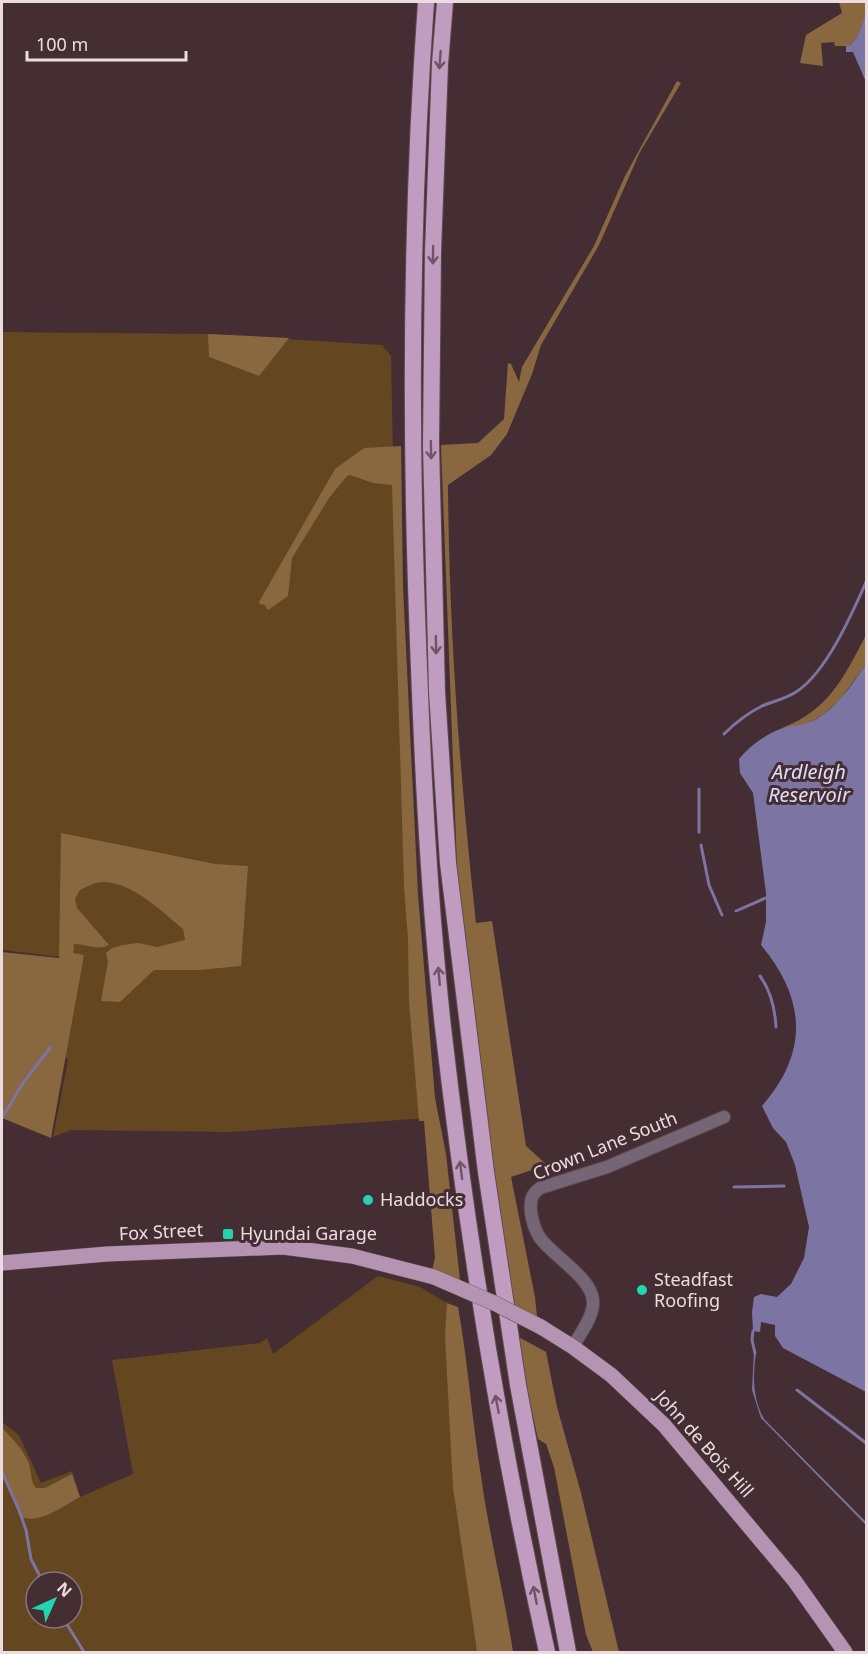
<svg xmlns="http://www.w3.org/2000/svg" width="868" height="1654" font-family="'Noto Sans',sans-serif">
<style>
.green{fill:#644620;fill-rule:evenodd}
.forest{fill:#896840}
.water{fill:#7c74a2}
.lines{fill:none;stroke-linecap:round;stroke-linejoin:round}
.stream{stroke:#7c74a2;stroke-width:3}
.minor-casing{stroke:#5f4a50;stroke-width:14}
.primary-casing{stroke:#5f4a50;stroke-width:16}
.trunk-casing{stroke:#5f4a50;stroke-width:18}
.minor{stroke:#756575;stroke-width:12}
.primary{stroke:#b493b3;stroke-width:15}
.trunk{stroke:#c09cc0;stroke-width:16}
.primary-bridge-casing{stroke:#5f4a50;stroke-width:16;stroke-linecap:butt}
.primary-bridge{stroke:#b493b3;stroke-width:15}
.oneway{stroke:#6f5465}
.poi-dot{fill:#22d5af;stroke:#442e34;stroke-width:2}
.labels{text-anchor:middle;stroke-width:6;stroke-linejoin:round;paint-order:stroke}
.street-label{font-size:18px;fill:#ebdce0;stroke:#442e34}
.poi-label{font-size:18px;fill:#ebdce0;stroke:#442e34;text-anchor:start}
.water-label{font-size:20px;font-style:italic;fill:#e0dcf9;stroke:#442e34}
</style>
<rect width="100%" height="100%" fill="#442e34"/>
<g class="green">
<polygon points="2,332 208,334 382,345 391,356 395,558 428,1118 231,1132 71,1130 53,1137 68,1060 50,1046 61,957 2,950"/>
<path d="M378 1276 420 1287 447 1303 453 1488 477 1652H2V1422L19 1435 41 1483 72 1471 80 1497 133 1474 112 1360 260 1343 267 1338 273 1354ZM36 1582H72V1618H36Z"/>
</g>
<g class="forest">
<path d="M839 2H866C866 17 861 35 850 46H835L834 42 821 43 823 66 800 63 806 35 842 13Z"/>
<path d="M677 81 681 83 640 152 599 245 541 345 532 374 507 434 491 455 448 485C449 631 460 777 476 923L492 921 526 1146 547 1165 511 1177 535 1297 537 1317 502 1298 458 893 441 445 478 443 504 419 508 363 511 364 519 382 522 367 594 246 625 176Z"/>
<polygon points="208,334 289,338 259,376 209,357"/>
<polygon points="401,446 403,587 418,895 435,1098 446,1154 460,1280 432,1270 435,1258 424,1121 419,1121 409,1002 408,939 404,886 392,485 373,483 350,475 347,476 329,498 292,558 288,596 268,610 264,604 261,605 259,602 335,469 364,448"/>
<path d="M866 635V664L839 701 824 714 803 726 782 728C829 710 844 677 866 635Z"/>
<path d="M61 833 215 864 248 866 241 966 199 970H154L120 1002 101 1001 108 962 106 953 112 948 123 945 138 943 157 947 185 940 183 929C161 911 133 882 102 882 95 882 86 887 80 890L75 899 77 908 109 945C97 951 86 944 74 944L73 953 84 955 51 1138 2 1118V952L59 958Z"/>
<path d="M447 1303 458 1307C468 1363 472 1419 481 1476 489 1535 504 1593 513 1652H477L453 1488 445 1336Z"/>
<polygon points="515,1335 546,1352 557,1407 581,1493 619,1652 593,1652 586,1635 554,1467 546,1444 538,1439"/>
<path d="M2 1428C12 1438 24 1450 29 1464 32 1473 30 1481 36 1488H45L72 1474 80 1497C64 1505 39 1526 20 1516L2 1474Z"/>
</g>
<g class="water">
<path d="M866 7V82L853 52H846V46H850C860 35 864 22 866 7Z"/>
<path d="M866 664V1392L783 1348 775 1336V1325L761 1322 760 1332 753 1331 752 1312 754 1297 761 1294 777 1297 791 1284 804 1258 809 1227 795 1165 786 1142 773 1128 762 1106C809 1052 806 999 761 945L766 922V893L753 793 740 773 739 759C749 747 764 735 780 729 793 724 802 727 816 719 839 706 851 685 866 664Z"/>
<path d="M754 1351 756 1352C753 1376 752 1397 764 1419L866 1522V1525L761 1418 752 1390Z"/>
</g>
<g class="lines">
<g class="stream">
<path d="M724 734C735 723 748 713 762 706 774 701 785 699 796 692 826 673 852 614 866 582"/>
<polyline points="699,832 699,789"/>
<polyline points="701,845 709,885 722,915"/>
<polyline points="736,911 768,897"/>
<path d="M760 976C771 991 775 1008 776 1027"/>
<polyline points="2,1118 23,1083 50,1048"/>
<polyline points="734,1187 784,1186"/>
<polyline points="753,1331 752,1340 755,1353"/>
<polyline points="797,1390 866,1443"/>
<polyline points="2,1472 19,1510 26,1530 31,1559 43,1582"/>
<polyline points="63,1618 84,1652"/>
</g>
<defs>
<path id="minor" d="M573 1347C580 1333 594 1317 593 1301 592 1278 553 1256 540 1238 535 1230 532 1221 531 1212 530 1200 531 1195 540 1188L607 1167 724 1117"/>
<g id="primary">
<polyline points="2,1263 107,1254 283,1247 352,1256 434,1277"/>
<polyline points="541,1327 573,1347 611,1375 664,1425 794,1580 845,1652"/>
</g>
<g id="trunk">
<path d="M426 2C412 196 410 391 416 585 421 733 427 881 443 1027 467 1237 501 1446 547 1652"/>
<polyline points="445,2 440,64 433,251 431,445 437,692 448,863 486,1172 518,1385 568,1652"/>
</g>
</defs>
<use href="#minor" class="minor-casing"/>
<use href="#primary" class="primary-casing"/>
<use href="#trunk" class="trunk-casing"/>
<use href="#minor" class="minor"/>
<use href="#primary" class="primary"/>
<use href="#trunk" class="trunk"/>
<defs>
<polyline id="primary-bridge" points="434,1277 494,1303 541,1327"/>
</defs>
<use href="#primary-bridge" class="primary-bridge-casing"/>
<use href="#primary-bridge" class="primary-bridge"/>
</g>
<defs><path id="oneway-shaft" d="M-6 0H5M1.5-3L5.5 0L1.5 3" fill="none" stroke-width="1.6" stroke-linecap="round" stroke-linejoin="round" transform="scale(1.5)"/></defs>
<g class="oneway">
<use href="#oneway-shaft" transform="translate(440 60) rotate(94)"/>
<use href="#oneway-shaft" transform="translate(433 255) rotate(91)"/>
<use href="#oneway-shaft" transform="translate(431 450) rotate(89)"/>
<use href="#oneway-shaft" transform="translate(436 645) rotate(89)"/>
<use href="#oneway-shaft" transform="translate(439 976) rotate(-95)"/>
<use href="#oneway-shaft" transform="translate(461 1170) rotate(-97)"/>
<use href="#oneway-shaft" transform="translate(497 1404) rotate(-101)"/>
<use href="#oneway-shaft" transform="translate(535 1595) rotate(-101)"/>
</g>
<g class="poi-dot">
<circle cx="368" cy="1200" r="6"/>
<rect x="222" y="1228" width="12" height="12" rx="3"/>
<circle cx="642" cy="1290" r="6"/>
</g>
<g class="labels">
<g class="street-label">
<text transform="translate(605 1146) rotate(-22)" y="6">Crown Lane South</text>
<text transform="translate(161 1232) rotate(-3)" y="6">Fox Street</text>
<text transform="translate(704 1444) rotate(48)" y="6">John de Bois Hill</text>
</g>
<g class="poi-label">
<text x="380" y="1206">Haddocks</text>
<text x="240" y="1240">Hyundai Garage</text>
<text x="654" y="1286">Steadfast<tspan x="654" dy="21">Roofing</tspan></text>
</g>
<g class="water-label">
<text x="809" y="779">Ardleigh<tspan x="809" dy="23">Reservoir</tspan></text>
</g>
</g>
<rect width="868" height="1654" fill="none" stroke="#ebdce0" stroke-width="6"/>
<g transform="translate(54 1600) rotate(45)"><circle r="28" fill="#442e34" stroke="#877479" stroke-width="1.5"/>
<path d="M0-4.5L10 22L0 15L-10 22Z" fill="#22d5af"/>
<text y="-9" font-size="16" font-weight="bold" text-anchor="middle" fill="#ebdce0">N</text>
</g>
<path d="M27 51v9h159v-9" fill="none" stroke="#ebdce0" stroke-width="3"/>
<text x="36" y="51" font-size="18" fill="#ebdce0" stroke="#442e34" stroke-width="4.5" paint-order="stroke">100 m</text>
</svg>
